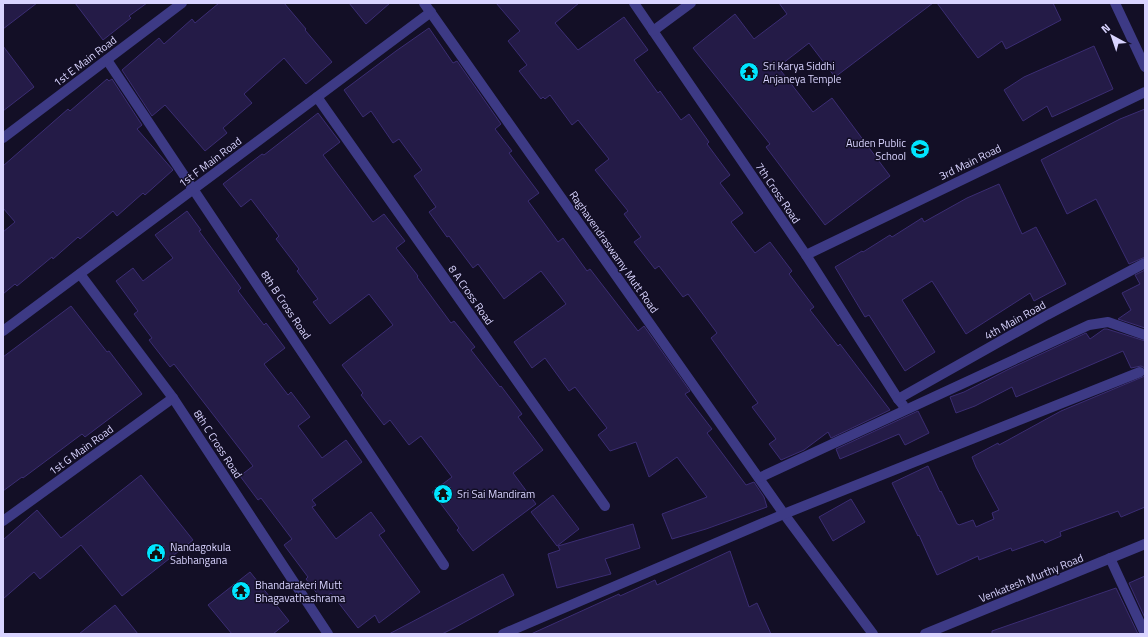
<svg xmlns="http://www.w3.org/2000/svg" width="1148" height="637" font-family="'Titillium Web',sans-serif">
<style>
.building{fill:#241b47;stroke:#3b2d73}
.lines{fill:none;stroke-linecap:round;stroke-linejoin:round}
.minor{stroke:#3d3a85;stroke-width:10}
.labels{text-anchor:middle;stroke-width:3;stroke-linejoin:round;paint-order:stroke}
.street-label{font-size:11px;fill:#d9d4ff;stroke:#130f26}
.poi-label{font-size:11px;fill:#d9d4ff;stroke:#130f26;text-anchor:start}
</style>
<rect width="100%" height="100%" fill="#130f26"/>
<g class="building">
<polygon points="3,3 37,3 3,29"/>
<polygon points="75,3 147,3 129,16 131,18 103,40"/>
<polygon points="219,3 284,3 306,29 305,30 332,62 306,84 284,58 244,94 252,103 223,128 227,133 205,151 165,105 152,116 122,70 159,38 164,44 192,19 195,23"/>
<polygon points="349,3 390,3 366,24"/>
<polygon points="496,3 579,3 555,23 578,50 624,17 648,50 634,60 658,93 660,91 681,120 689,114 709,142 707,144 730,175 720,183 743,213 731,222 755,253 770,242 792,271 789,274 814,307 810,310 838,346 840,344 890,410 831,438 828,432 804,450 781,460 769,444 776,439 752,407 758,403 711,338 717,333 688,294 683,297 659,266 655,269 634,242 641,237 624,214 628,211 595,170 609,159 578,120 572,125 550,95 545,99 543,97 541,99 519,71 527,65 508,41 520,31"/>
<polygon points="779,3 933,3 835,77 809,43 778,67 813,112 832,98 890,176 825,225 766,147 770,144 693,48 735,14 754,39 787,14"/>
<polygon points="937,3 1053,3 1061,20 1006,49 1002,41 978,58"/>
<polygon points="429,28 453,63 457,61 501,124 495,129 512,151 509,153 539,193 528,201 558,242 563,238 587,271 590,269 638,331 644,326 690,391 685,394 712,429 707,433 746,485 754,482 764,497 767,507 706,529 672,539 662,514 707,497 677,457 649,477 636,442 610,451 598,435 607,428 575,387 569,391 545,358 532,368 514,342 566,304 541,271 504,299 478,264 473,268 449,236 447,237 429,212 436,207 414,176 422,170 399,139 393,143 371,111 363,117 344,90 396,51"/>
<polygon points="3,46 34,87 3,111"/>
<polygon points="1094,46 1113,89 1052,117 1047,106 1023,121 1004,90 1024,77"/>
<polygon points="107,79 109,81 112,79 142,125 137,129 173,170 145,195 143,193 117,216 113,211 80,239 78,237 53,259 52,257 17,286 15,284 3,294 3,232 15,222 3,208 3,166 68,109 70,111"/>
<polygon points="1145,109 1145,257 1129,264 1096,199 1067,214 1041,160 1120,119"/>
<polygon points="318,113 340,142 323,155 373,222 384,214 405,241 396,248 418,276 417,277 451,323 454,321 475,347 471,350 500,387 501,386 522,414 518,417 543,450 513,473 536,504 473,551 457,530 459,528 432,492 452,477 421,436 409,445 390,420 384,425 361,395 363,393 342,365 393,325 369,294 330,324 313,302 318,299 297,271 299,269 276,239 279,236 251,199 241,207 223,184 262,154 264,155"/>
<polygon points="999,184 1022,234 1036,227 1066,284 1034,301 1030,293 966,334 932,281 902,300 935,352 905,371 869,315 865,317 835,267 862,251 863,252 890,235 892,237 922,218 924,222 967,198"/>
<polygon points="187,211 201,230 199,231 241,288 238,291 264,325 266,323 285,348 264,364 288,395 291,392 310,417 298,426 322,458 346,440 362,462 312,500 316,505 312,507 336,539 371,512 385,531 379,535 420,592 379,623 375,615 358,628 331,593 322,600 306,579 308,577 284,545 292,539 261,498 258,500 240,476 253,466 174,364 170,367 149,340 152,338 134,314 138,311 116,281 133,268 143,281 173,258 155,235"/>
<polygon points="1145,270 1145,328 1118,319 1131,310 1122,293 1140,284 1135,275"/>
<polygon points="71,306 107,352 109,351 142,394 85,437 82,434 23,478 22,477 3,491 3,357"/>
<polygon points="1104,329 1107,329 1145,341 1145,368 1141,366 1131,368 1123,351 1016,397 1012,387 975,406 956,413 950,397 964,392 1009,369 1086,333 1090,339"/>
<polygon points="1145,376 1145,507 1121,517 1118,511 1060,532 1061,536 1045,543 1043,540 1012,551 1011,548 979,560 978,556 937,575 919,535 918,536 892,483 928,466 940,492 941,491 957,524 958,524 959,525 973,520 976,527 994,519 992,513 999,510 976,467 972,457 998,443 999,445 1061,411"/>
<polygon points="918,411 929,433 905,445 899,434 840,459 836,449"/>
<polygon points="141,475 193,540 122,596 81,545 40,579 34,572 3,599 3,540 37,510 61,538"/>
<polygon points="553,495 579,529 557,546 531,512"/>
<polygon points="851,499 865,522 833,541 819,517"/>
<polygon points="633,524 640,548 605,559 611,574 557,588 548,554 560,550 558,546"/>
<polygon points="730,551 749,607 757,603 771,634 531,634 619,594 620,596 655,580 657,585"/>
<polygon points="250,572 289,621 273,634 232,634 208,605"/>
<polygon points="503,574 514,595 454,628 442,634 389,634"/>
<polygon points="1145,576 1145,618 1129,583"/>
<polygon points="1116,588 1138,634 992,634 992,631"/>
<polygon points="115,605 138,634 79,634"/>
</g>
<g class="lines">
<g class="minor">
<polyline points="424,3 784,514 873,634"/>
<polyline points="634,3 806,255 898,399 903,405 904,410"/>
<polyline points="1115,3 1145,67"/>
<polyline points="653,31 691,3"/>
<polyline points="107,60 444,565"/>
<polyline points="317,97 605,506"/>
<polyline points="3,138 182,3"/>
<polyline points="806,255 1145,92"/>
<polyline points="80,274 173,398 328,634"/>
<polyline points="3,331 431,12"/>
<polyline points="898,399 1047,315 1145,263"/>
<polyline points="759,478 1089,325 1108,322 1145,335"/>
<polyline points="3,521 173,398"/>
<polyline points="1110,558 1145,634"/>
<polyline points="503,634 784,514 1140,372"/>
<polyline points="925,634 1145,544"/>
</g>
</g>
<defs>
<symbol id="temple-disc" viewBox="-11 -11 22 22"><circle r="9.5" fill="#00e5ff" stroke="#130f26"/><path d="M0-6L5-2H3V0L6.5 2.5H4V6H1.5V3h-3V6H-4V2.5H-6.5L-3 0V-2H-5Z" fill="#111"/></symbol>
<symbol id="school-disc" viewBox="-11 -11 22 22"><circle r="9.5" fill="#00e5ff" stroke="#130f26"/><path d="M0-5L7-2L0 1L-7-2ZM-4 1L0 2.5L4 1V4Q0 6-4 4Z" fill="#111"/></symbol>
<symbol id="civic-disc" viewBox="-11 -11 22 22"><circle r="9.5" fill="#00e5ff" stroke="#130f26"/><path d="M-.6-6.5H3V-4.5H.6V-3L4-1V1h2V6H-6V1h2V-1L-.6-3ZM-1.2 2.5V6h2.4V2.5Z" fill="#111"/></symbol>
</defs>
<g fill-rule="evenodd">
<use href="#temple-disc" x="738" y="61" width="22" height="22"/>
<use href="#school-disc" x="909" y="138" width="22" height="22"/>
<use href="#temple-disc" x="432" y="483" width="22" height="22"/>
<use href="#civic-disc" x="145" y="542" width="22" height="22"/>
<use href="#temple-disc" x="230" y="580" width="22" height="22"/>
</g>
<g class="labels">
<g class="street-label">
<text transform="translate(85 61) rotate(-37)" y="4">1st E Main Road</text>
<text transform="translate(210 162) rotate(-37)" y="4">1st F Main Road</text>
<text transform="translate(970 162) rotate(-26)" y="4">3rd Main Road</text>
<text transform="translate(778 193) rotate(56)" y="4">7th Cross Road</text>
<text transform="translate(614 252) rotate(55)" y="4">Raghavendraswamy Mutt Road</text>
<text transform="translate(471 295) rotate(55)" y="4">8 A Cross Road</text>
<text transform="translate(286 305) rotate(56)" y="4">8th B Cross Road</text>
<text transform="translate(1015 320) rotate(-29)" y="4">4th Main Road</text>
<text transform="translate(218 444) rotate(57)" y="4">8th C Cross Road</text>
<text transform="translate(81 450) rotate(-36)" y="4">1st G Main Road</text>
<text transform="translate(1031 578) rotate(-22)" y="4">Venkatesh Murthy Road</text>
</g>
<g class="poi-label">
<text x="763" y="70">Sri Karya Siddhi<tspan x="763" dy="13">Anjaneya Temple</tspan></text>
<text x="906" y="147" text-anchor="end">Auden Public<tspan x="906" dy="13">School</tspan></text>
<text x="457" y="498">Sri Sai Mandiram</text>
<text x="170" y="551">Nandagokula<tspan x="170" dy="13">Sabhangana</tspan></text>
<text x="255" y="589">Bhandarakeri Mutt<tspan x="255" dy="13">Bhagavathashrama</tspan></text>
</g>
</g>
<rect width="1148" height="637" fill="none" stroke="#d9d4ff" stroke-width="8"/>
<g transform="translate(1112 36) rotate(320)" stroke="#130f26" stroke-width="3" paint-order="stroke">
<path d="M0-3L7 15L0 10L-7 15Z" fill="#d9d4ff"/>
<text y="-6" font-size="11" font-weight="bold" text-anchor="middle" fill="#d9d4ff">N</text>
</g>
</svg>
